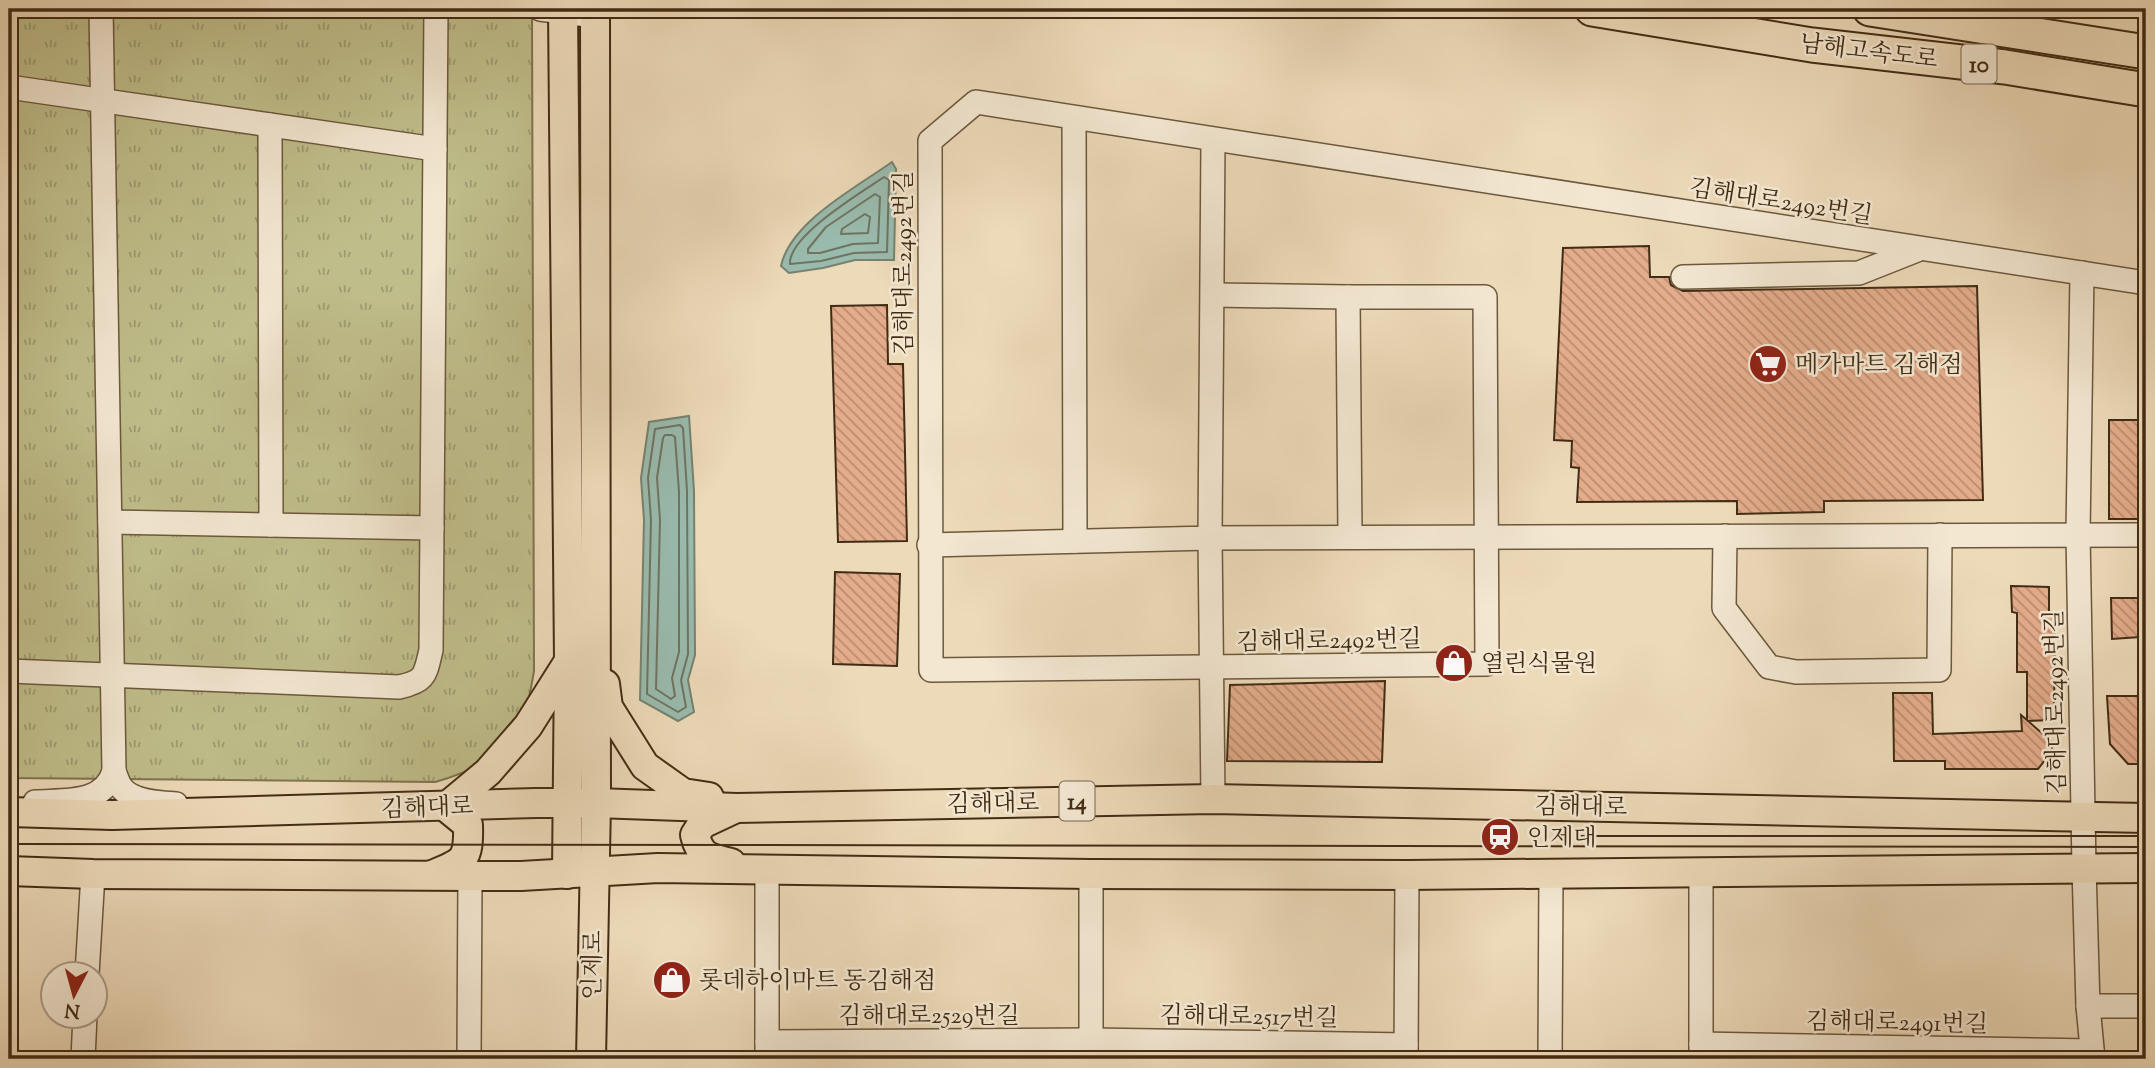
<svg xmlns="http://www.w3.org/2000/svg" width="2155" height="1068" font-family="'Sorts Mill Goudy','Noto Serif KR',serif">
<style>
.grass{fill:url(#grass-tufts);stroke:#80744f;stroke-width:2}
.water{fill:#99bbae;stroke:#768270;stroke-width:2}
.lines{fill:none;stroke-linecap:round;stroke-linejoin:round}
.shore{stroke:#6e7461;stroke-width:2}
.building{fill:url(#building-back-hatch);stroke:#422c14;stroke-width:2}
.minor-casing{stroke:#6d583d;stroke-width:26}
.major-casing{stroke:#422c14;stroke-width:32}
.highway-casing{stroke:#422c14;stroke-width:37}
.minor{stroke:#f3e7d2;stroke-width:23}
.major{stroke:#eddab9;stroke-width:28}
.highway{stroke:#eddab9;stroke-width:33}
.tram{stroke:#422c14;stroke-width:2}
.labels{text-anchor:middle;stroke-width:5;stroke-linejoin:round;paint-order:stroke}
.shield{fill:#f3e7d2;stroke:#77644d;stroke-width:2}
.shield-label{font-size:23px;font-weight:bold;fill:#422c14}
.street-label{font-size:24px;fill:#422c14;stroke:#f3e7d2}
.poi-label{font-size:24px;fill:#422c14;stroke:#f3e7d2;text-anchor:start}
</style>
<defs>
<pattern id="grass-tufts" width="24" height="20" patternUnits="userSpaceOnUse" patternTransform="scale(1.75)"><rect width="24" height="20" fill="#bfbd8a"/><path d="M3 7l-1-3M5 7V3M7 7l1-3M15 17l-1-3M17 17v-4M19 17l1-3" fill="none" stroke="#9d9a70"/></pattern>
<pattern id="building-back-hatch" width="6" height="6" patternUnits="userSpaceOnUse" patternTransform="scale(1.75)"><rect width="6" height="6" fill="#e4ac8b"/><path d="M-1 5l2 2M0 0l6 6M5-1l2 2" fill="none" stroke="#ba8c70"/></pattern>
</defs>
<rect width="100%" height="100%" fill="#eddab9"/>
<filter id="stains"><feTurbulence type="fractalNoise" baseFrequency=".00286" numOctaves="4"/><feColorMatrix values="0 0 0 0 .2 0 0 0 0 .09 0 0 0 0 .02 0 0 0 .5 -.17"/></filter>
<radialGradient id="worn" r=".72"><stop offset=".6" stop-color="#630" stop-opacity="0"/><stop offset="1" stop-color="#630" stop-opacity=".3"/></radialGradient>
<path class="grass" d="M9 9H509L526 11 532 16 534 671C531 689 526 718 515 734 497 760 464 774 435 782L9 778Z"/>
<g class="water">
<path d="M892 162 896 169 894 260H855L823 268 789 273 781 266C790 222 857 187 892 162Z"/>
<polygon points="689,416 694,491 695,655 688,680 694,712 678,721 640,700 644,520 641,478 649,422"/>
</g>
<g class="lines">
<g class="shore">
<path d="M884 177 889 180 887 252 854 253 821 261 790 264C788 236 862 192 884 177Z"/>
<polygon points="875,194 880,197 878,243 853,244 820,253 808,253 808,249 826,227"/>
<polygon points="865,214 870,217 868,233 841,234 842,229"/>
<polygon points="680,425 683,428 687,491 688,654 681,680 686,707 678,712 647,694 651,520 648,478 655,429"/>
<polygon points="665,435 672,435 675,437 679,492 679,652 672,678 675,696 671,699 656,689 660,520 657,478 663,438"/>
</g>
</g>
<g class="building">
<polygon points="1649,246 1650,277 1669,277 1671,285 1683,291 1977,286 1983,500 1824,501 1824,512 1737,514 1737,501 1577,502 1579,468 1571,467 1572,441 1554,440 1563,248"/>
<polygon points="887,305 888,364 903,364 907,541 838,542 831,306"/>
<rect x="2109" y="420" width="37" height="99"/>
<polygon points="835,572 900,574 897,666 833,664"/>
<polygon points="2011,586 2049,587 2049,615 2055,615 2054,720 2028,721 2052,742 2052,751 2038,769 1945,769 1945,761 1894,761 1893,693 1932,693 1933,734 2022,731 2021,715 2027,720 2027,672 2017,672 2017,613 2012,612"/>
<polygon points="2111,598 2146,598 2146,621 2139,621 2140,637 2112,639"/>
<polygon points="1385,681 1382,762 1227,761 1230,685"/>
<polygon points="2107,696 2146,696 2146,764 2128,764 2110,744"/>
</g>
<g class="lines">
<defs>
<g id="minor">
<polyline points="540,9 595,16"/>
<polyline points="9,87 435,149"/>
<polyline points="1074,118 1075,541"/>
<polyline points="270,125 271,525"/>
<polyline points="2082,273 2078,534 2084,868 2088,1006 2093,1059"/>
<polyline points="1683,277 1859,273 1917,250"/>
<polyline points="1213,295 1348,297"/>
<polyline points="110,522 432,528"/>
<polyline points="1725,536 1724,608 1769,667 1796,672 1939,670 1940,535"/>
<polyline points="1350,537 1348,297 1485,297 1487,664 931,670 930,141 976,102 2146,283"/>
<polyline points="929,545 1210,538 1213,140"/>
<path d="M9 671 399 687C426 681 425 675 431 650L436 9"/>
<path d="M114 771C116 776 118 783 121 787 131 802 160 803 176 804"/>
<polyline points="1213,799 1210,538 2146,535"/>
<path d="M35 802C65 800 104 805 114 771L101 9"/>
<polyline points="767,869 767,1059"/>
<polyline points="87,974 93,874"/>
<polyline points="2088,1006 2146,1006"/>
<polyline points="767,1042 1091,1040 1406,1045"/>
<polyline points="1701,1044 2092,1051"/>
<polyline points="1701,1057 1701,871"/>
<polyline points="83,1059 85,1016"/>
<polyline points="469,1059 470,876"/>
<polyline points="1091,1059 1091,874"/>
<polyline points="1406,1059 1407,875"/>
<polyline points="1550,1059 1551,873"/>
</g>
<g id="major">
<polyline points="563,9 569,661 567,874"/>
<polyline points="605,684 608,707 645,766 683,793 709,797"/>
<polyline points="9,812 112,815 536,803 596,803 737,808 1213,799 2146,818"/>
<path d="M731 863C711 858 700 858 695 835L702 824 734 809"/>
<polyline points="9,871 93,874 470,876 521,876 658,868 1091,874 1407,875 2146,868"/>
<path d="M432 875C464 862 469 861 468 825L446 807 488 772 528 726 569 661"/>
<polyline points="591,1059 596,803 595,9"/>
</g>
<g id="highway">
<polyline points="1592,9 1812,45 2005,67 2146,90"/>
<polyline points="1870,9 2146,52"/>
</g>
</defs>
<use href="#minor" class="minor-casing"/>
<use href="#major" class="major-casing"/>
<use href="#highway" class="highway-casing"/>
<use href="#minor" class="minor"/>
<use href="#major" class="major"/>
<use href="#highway" class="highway"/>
<g class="tram">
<polyline points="1579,836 2146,836"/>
<polyline points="9,844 2146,847"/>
</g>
</g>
<defs>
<symbol id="supermarket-disc" viewBox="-11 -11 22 22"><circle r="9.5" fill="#8f2418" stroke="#f3e7d2"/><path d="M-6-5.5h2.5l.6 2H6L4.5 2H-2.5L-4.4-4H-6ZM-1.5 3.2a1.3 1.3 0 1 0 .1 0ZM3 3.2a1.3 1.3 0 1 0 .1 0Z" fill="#fff"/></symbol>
<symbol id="shop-disc" viewBox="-11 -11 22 22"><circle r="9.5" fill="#8f2418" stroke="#f3e7d2"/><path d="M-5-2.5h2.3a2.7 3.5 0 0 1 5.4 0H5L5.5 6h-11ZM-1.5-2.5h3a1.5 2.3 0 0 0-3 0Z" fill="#fff"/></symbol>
<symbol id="station-disc" viewBox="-11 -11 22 22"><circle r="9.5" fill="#8f2418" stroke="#f3e7d2"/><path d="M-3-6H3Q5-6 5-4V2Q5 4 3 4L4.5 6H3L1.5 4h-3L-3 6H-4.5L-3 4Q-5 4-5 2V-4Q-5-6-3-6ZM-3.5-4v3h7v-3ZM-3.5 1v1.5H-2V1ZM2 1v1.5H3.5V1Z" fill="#fff"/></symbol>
</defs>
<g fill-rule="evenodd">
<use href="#supermarket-disc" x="1746" y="342" width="44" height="44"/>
<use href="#shop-disc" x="1432" y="641" width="44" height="44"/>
<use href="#station-disc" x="1478" y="815" width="44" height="44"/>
<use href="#shop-disc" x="650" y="958" width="44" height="44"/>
</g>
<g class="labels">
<g class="shield">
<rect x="1961.5" y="44.5" width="35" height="39" rx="5"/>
<rect x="1059.5" y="781.5" width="35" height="39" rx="5"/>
</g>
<g class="shield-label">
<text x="1979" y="72">10</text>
<text x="1077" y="809">14</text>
</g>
<g class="street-label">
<text transform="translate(1869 51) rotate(7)" y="8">남해고속도로</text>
<text transform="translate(1781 201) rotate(9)" y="8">김해대로2492번길</text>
<text transform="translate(903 263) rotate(-90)" y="8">김해대로2492번길</text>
<text transform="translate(1329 640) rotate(-1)" y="8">김해대로2492번길</text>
<text transform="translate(2055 702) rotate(-91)" y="8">김해대로2492번길</text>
<text transform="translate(993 803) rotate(-1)" y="8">김해대로</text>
<text transform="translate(1581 806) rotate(1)" y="8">김해대로</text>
<text transform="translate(427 807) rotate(-2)" y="8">김해대로</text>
<text transform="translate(592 965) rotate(-89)" y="8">인제로</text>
<text x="929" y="1023">김해대로2529번길</text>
<text transform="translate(1249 1016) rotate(1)" y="8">김해대로2517번길</text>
<text transform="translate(1897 1022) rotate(1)" y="8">김해대로2491번길</text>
</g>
<g class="poi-label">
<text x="1795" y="372">메가마트 김해점</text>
<text x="1481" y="671">열린식물원</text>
<text x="1527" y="845">인제대</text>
<text x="699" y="988">롯데하이마트 동김해점</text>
</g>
</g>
<rect width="2155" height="1068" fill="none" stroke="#eddab9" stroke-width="35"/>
<rect x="10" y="10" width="2134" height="1047" fill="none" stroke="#422c14" stroke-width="3.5"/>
<rect x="18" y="18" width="2120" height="1033" fill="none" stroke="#422c14" stroke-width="2"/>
<g transform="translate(74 995) rotate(186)"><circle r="33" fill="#f3e7d2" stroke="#ac9c86" stroke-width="2"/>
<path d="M0-5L12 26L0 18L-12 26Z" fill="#8f2418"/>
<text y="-10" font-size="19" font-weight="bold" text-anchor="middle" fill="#422c14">N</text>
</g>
<rect width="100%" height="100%" filter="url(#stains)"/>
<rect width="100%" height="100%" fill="url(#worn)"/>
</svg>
